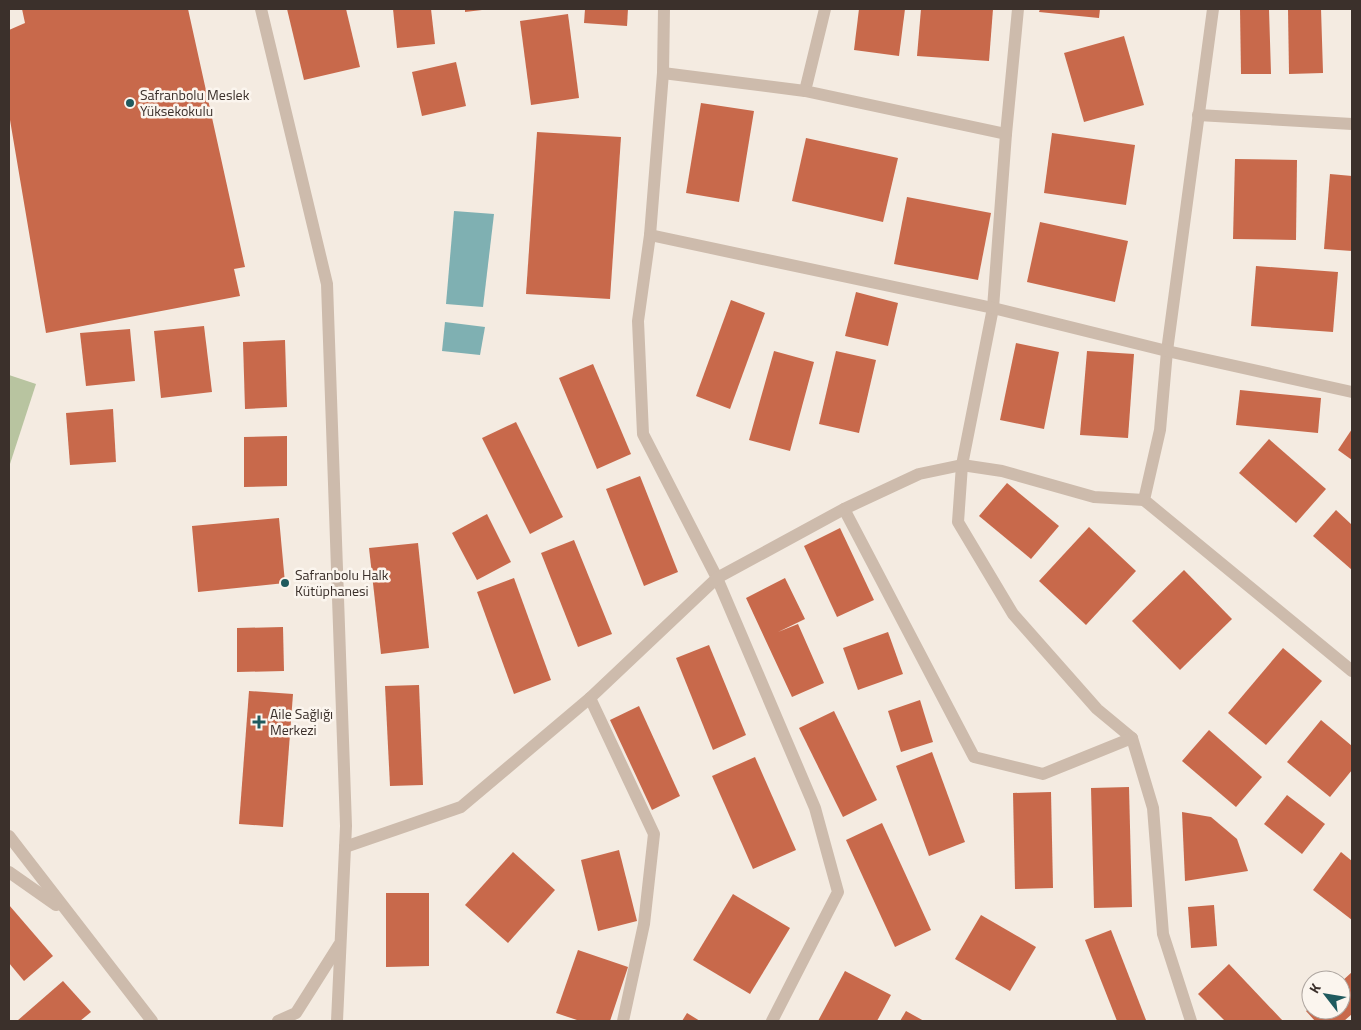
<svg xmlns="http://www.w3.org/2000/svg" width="1361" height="1030" font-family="'Titillium Web',sans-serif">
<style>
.green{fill:#b8c4a0}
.water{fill:#7fb0b2}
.building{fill:#c8694b}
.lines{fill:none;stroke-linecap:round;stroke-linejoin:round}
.minor{stroke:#cdbbac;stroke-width:12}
.poi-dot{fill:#1f5a5e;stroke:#fbf5ee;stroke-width:2}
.labels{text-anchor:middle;stroke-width:5;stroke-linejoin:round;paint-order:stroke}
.poi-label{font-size:14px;fill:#3b302b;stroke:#fbf5ee;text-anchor:start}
</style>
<rect width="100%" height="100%" fill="#f4ebe1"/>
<polygon class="green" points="9,375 36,384 9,467"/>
<g class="water">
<polygon points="454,211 494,214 483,307 446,304"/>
<polygon points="445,322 485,327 480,355 442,351"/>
</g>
<g class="building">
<polygon points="22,9 188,9 245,267 234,269 240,296 46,333 9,114 9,30 25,23"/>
<polygon points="287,9 346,9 360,67 304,80"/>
<polygon points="393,9 431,9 435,44 397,48"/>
<polygon points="465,9 482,9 482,10 465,12"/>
<polygon points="585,9 628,9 627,26 584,23"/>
<polygon points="859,9 905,9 899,56 854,50"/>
<polygon points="921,9 993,9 989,61 917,56"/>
<polygon points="1040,9 1100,9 1099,18 1039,12"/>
<polygon points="1240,9 1269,9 1271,74 1241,74"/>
<polygon points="1288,9 1321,9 1323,73 1289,74"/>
<polygon points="568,14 579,98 531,105 520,21"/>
<polygon points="1124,36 1144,105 1084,122 1064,53"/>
<polygon points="456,62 466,106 422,116 412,72"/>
<polygon points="701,103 754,111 739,202 686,193"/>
<polygon points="537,132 621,137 610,299 526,294"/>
<polygon points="1052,133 1135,145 1126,205 1044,193"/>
<polygon points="806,138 898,158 883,222 792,201"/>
<polygon points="1235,159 1297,160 1296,240 1233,239"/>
<polygon points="1330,174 1352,176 1352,251 1324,249"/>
<polygon points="907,197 991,213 978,280 894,264"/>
<polygon points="1040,222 1128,241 1115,302 1027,282"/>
<polygon points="1256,266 1338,272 1333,332 1251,326"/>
<polygon points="856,292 898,303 888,346 845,336"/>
<polygon points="731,300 765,313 730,409 696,396"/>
<polygon points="204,326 212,392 161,398 154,331"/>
<polygon points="130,329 135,381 86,386 80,333"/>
<polygon points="285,340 287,407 245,409 243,342"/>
<polygon points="1016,343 1059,352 1044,429 1000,420"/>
<polygon points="774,351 814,362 790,451 749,440"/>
<polygon points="836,351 876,360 859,433 819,424"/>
<polygon points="1087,351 1134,354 1128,438 1080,435"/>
<polygon points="593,364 631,454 597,469 559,378"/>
<polygon points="1240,390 1321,398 1318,433 1236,425"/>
<polygon points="113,409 116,462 70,465 66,413"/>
<polygon points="516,422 563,517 530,534 482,438"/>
<polygon points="1352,429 1352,460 1338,450"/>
<polygon points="287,436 287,486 244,487 244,437"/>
<polygon points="1269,439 1326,489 1296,523 1239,473"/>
<polygon points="640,476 678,572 644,586 606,489"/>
<polygon points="1007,483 1059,526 1031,559 979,516"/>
<polygon points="1336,510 1352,525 1352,570 1313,536"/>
<polygon points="487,514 511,562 477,580 452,533"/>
<polygon points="279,518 285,583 198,592 192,526"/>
<polygon points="1089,527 1136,571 1086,625 1039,581"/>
<polygon points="840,528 874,600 837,617 804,546"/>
<polygon points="574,540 612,634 578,647 541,553"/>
<polygon points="418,543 429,648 381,654 369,548"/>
<polygon points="1184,570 1232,619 1180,670 1132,621"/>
<polygon points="514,578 551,680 514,694 477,592"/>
<polygon points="785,578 805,619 778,632 798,624 824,683 792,697 746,598"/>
<polygon points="283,627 284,671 237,672 237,628"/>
<polygon points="888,632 903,674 858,690 843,648"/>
<polygon points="709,645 746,735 713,750 676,658"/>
<polygon points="1283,648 1322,681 1266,745 1228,713"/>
<polygon points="419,685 423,785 390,786 385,686"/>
<polygon points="249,691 293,694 283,827 239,824"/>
<polygon points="920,700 933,742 901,752 888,711"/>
<polygon points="639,706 680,796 652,810 610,720"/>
<polygon points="834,711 877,800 843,817 799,728"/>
<polygon points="1321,720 1352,746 1352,770 1330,797 1287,762"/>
<polygon points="1209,730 1262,777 1236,807 1182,761"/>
<polygon points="932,752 965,842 929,856 896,766"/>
<polygon points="755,757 796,850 753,869 712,776"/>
<polygon points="1129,787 1132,907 1094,908 1091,788"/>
<polygon points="1051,792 1053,888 1015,889 1013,793"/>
<polygon points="1287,795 1325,824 1302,854 1264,824"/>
<polygon points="1182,812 1211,817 1237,839 1248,871 1185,881"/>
<polygon points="882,823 931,930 895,947 846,840"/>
<polygon points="619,850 637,921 598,931 581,860"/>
<polygon points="513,852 555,890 508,943 465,905"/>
<polygon points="1341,852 1352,861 1352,920 1313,890"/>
<polygon points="386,893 429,893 429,966 386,967"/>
<polygon points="733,894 790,928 750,994 693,960"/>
<polygon points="9,905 53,956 24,981 9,963"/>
<polygon points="1214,905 1217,946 1191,948 1188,907"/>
<polygon points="981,915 1036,947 1010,991 955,959"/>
<polygon points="1111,930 1146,1020 1143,1021 1117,1021 1085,940"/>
<polygon points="578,950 628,967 610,1021 580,1021 556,1013"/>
<polygon points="1229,964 1283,1021 1225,1021 1198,994"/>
<polygon points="845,971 891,995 877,1021 818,1021"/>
<polygon points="1352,972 1352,1014 1344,1021 1315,1021 1306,1011 1311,1007 1311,1010 1341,1010 1341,982"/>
<polygon points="63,981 91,1012 80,1021 17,1021"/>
<polygon points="906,1011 924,1021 900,1021"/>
<polygon points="687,1013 700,1021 682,1021"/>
</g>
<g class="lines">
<g class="minor">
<polyline points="261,9 327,284 346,826 337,1021"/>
<polyline points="664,9 663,73 650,235 638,321 643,434 717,578 815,808 838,892 772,1021"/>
<polyline points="825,9 805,91 1006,134"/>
<polyline points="1018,9 1006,134 993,308 962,465 958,522 1013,614 1097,709 1132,738 1153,808 1163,934 1191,1021"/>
<polyline points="1213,9 1167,351 1160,430 1144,500 1352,671"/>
<polyline points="663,73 805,91"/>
<polyline points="1198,115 1352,124"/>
<polyline points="650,235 993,308 1167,351 1352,392"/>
<polyline points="844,509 974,757 1043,774 1132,738"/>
<polyline points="590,698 654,834 644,924 623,1021"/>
<polyline points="9,836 152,1021"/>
<polyline points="345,847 461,807 590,698 717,578 844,509 919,474 962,465 1002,471 1094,497 1144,500"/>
<polyline points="9,872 56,905"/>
<polyline points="278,1021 296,1013 339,945"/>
</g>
</g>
<g class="poi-dot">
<circle cx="130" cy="103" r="5"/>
<circle cx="285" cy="583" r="5"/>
<path d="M256.5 714.5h5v5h5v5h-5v5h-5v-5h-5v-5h5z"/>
</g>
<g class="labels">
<g class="poi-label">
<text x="140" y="100">Safranbolu Meslek<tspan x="140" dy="16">Yüksekokulu</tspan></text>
<text x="295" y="580">Safranbolu Halk<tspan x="295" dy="16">Kütüphanesi</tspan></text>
<text x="270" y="719">Aile Sağlığı<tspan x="270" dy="16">Merkezi</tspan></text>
</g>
</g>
<rect width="1361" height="1030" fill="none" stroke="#3b302b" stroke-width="20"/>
<g transform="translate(1326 995) rotate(301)"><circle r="24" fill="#fbf5ee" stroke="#aea6a0"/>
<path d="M0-4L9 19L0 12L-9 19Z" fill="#1f5a5e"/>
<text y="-8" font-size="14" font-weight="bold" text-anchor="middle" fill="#3b302b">K</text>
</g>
</svg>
